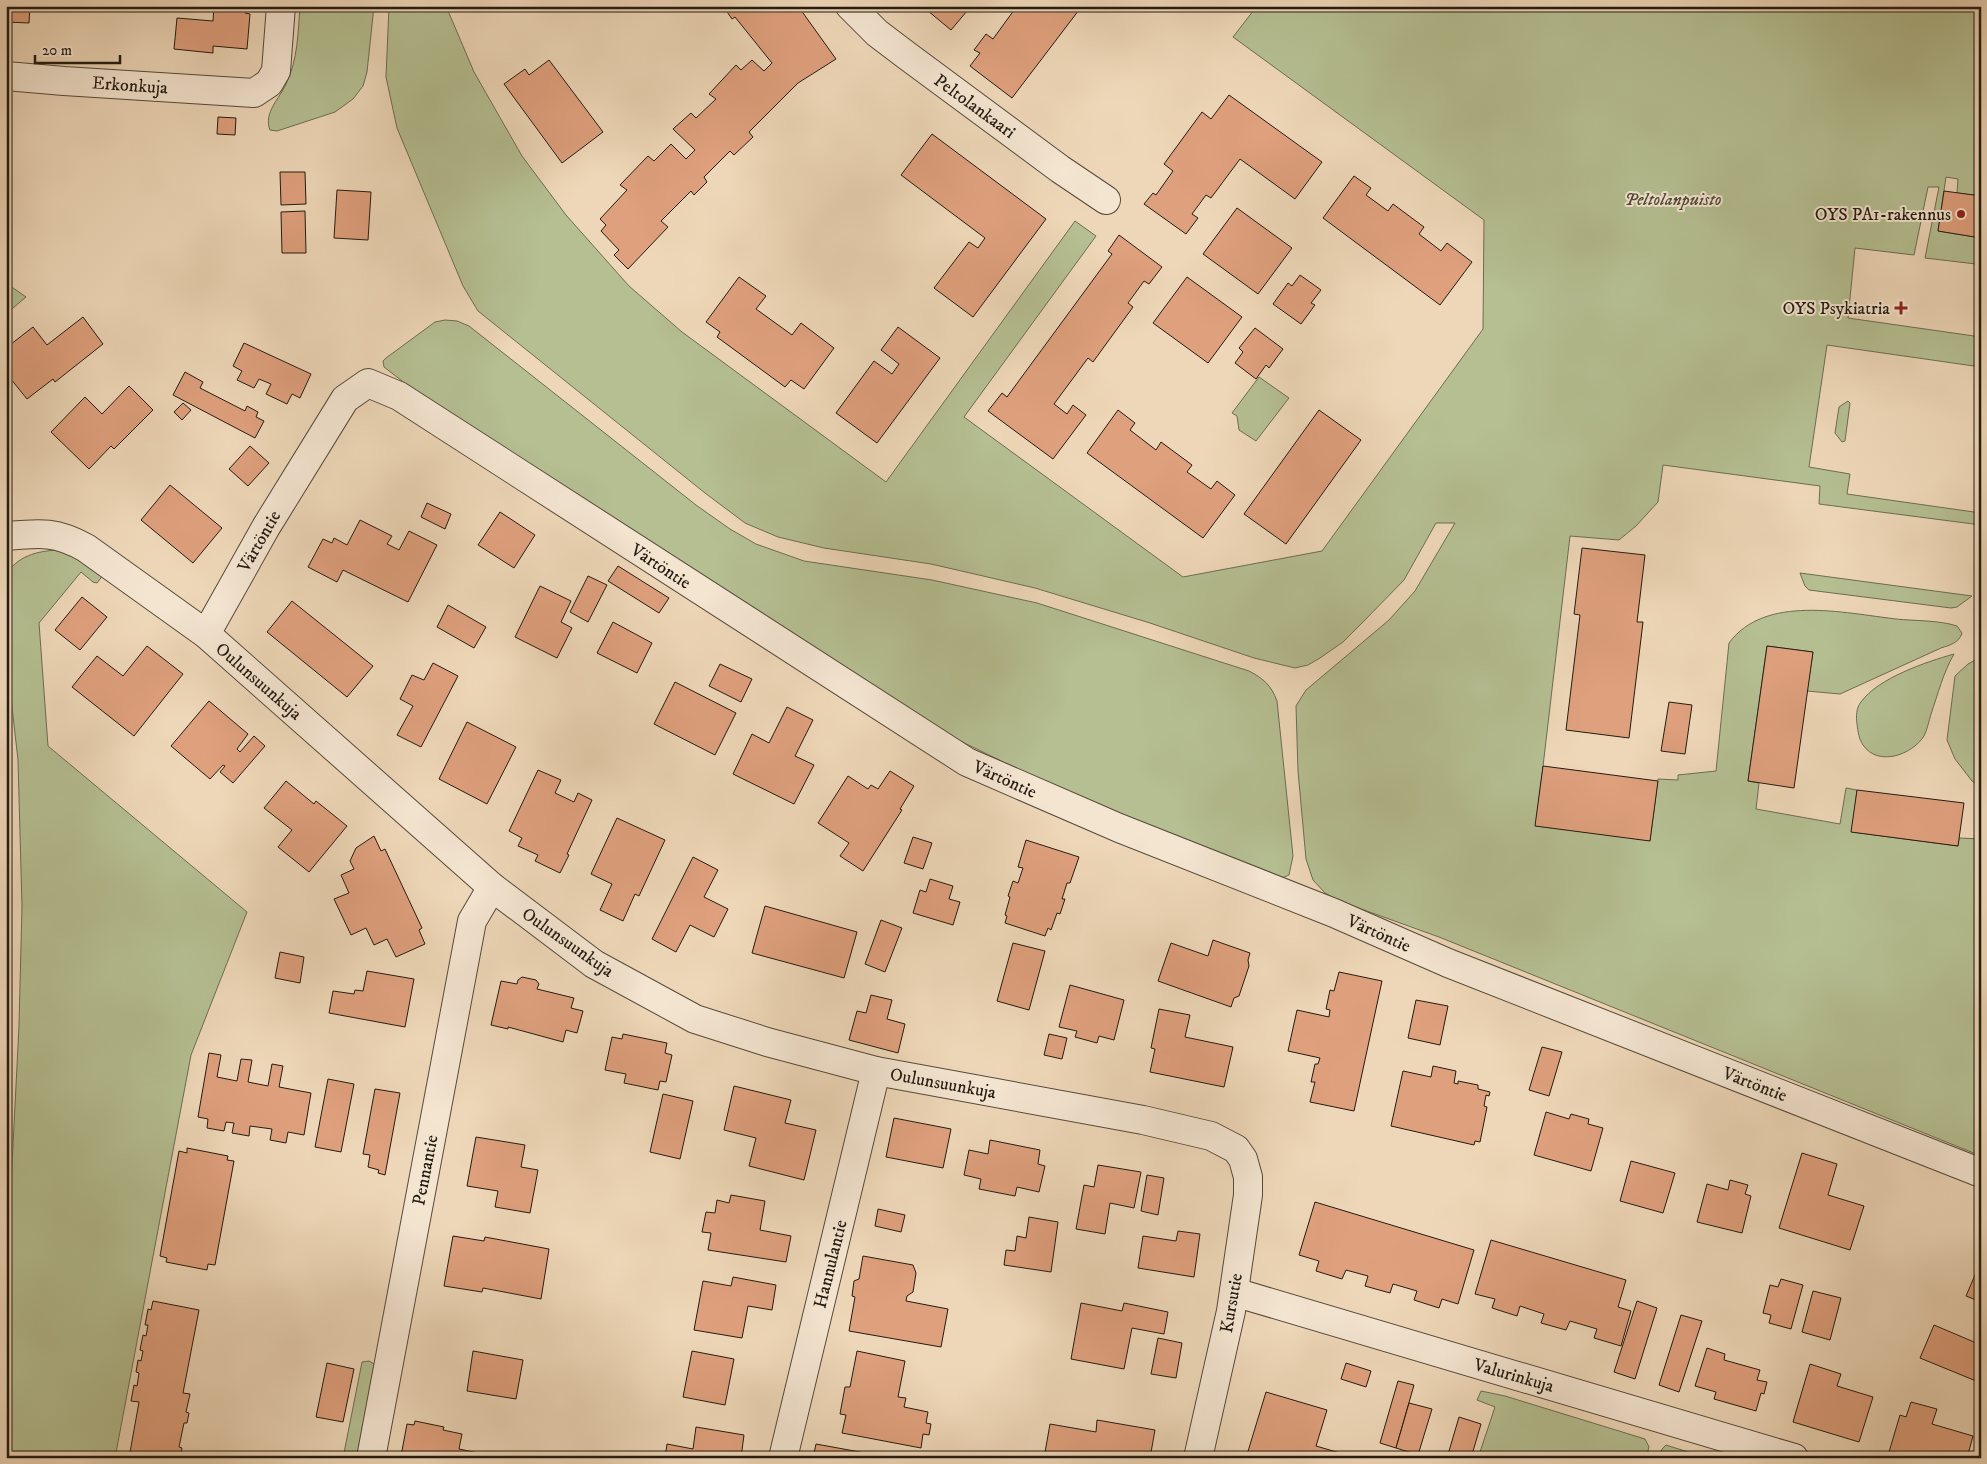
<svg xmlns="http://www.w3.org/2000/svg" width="1987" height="1464" font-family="'IM FELL DW Pica',serif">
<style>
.green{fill:#b5bf92;stroke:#6c6d52}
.building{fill:#dfa07d;stroke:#231b11}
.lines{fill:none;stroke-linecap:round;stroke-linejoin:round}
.minor-casing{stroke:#564a3b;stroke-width:30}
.minor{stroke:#f4e5d1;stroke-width:28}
.poi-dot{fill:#8f2418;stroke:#f4e5d1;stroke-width:2}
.labels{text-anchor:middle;stroke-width:4;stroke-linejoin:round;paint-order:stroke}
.street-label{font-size:18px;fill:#231b11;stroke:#f4e5d1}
.park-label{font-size:18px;font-style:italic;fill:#4f4c38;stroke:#f4e5d1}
.poi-label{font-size:18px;fill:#231b11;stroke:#f4e5d1;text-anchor:end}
</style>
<rect width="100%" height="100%" fill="#eed7b8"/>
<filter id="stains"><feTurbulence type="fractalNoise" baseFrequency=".004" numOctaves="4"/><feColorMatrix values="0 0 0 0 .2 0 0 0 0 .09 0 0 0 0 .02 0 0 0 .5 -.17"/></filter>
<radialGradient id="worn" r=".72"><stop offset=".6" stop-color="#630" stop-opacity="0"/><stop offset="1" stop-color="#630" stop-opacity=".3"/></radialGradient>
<g class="green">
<path d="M300 6H374L367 72 363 86 353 99 335 112 277 131 270 130C263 113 280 98 286 84 298 59 298 33 300 6Z"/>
<path d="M389 6H446L474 72 522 156 566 215 629 286 682 332 886 482 1075 221 1096 236 964 417 1183 577 1322 551 1483 329 1484 220 1233 37 1257 6H1981V196L1957 193 1958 179 1946 177 1938 231 1981 238V254L1978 255 1976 264 1925 258 1939 187H1928L1914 255 1855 248 1848 318 1981 337V367L1827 345 1809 467 1850 474 1847 494 1981 513V525L1819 504 1820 486 1663 465 1658 502 1636 526 1619 540 1570 536 1536 826 1650 840 1658 779 1678 780V775L1716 771 1729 643C1765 594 1844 613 1896 619 1915 621 1939 620 1957 626L1962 633C1959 643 1950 645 1941 648L1840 694 1807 691 1813 652 1767 646 1748 781 1759 783 1756 809 1840 824 1846 788 1857 790 1852 832 1958 846 1959 838 1981 839V1156L1439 937 1339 901 1325 893 1313 880 1306 859 1298 771 1296 706 1306 690 1389 620 1415 591 1455 523H1436L1404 580 1361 624 1343 642 1320 658 1308 665 1295 668 1254 658 1150 623 1035 588 931 564 824 548 778 537 745 523 705 493 478 311 463 286 397 128 386 77Z"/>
<polygon points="6,283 26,297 6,314"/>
<path d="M445 320 457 321 469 326 696 505 730 529 756 544 804 561 932 580 1037 603 1249 671C1264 679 1271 685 1277 701L1293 856 1289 875 1282 878 1272 876 1053 786 954 738 406 384 384 367 383 361 386 358 435 322Z"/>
<polygon points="1259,377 1289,398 1256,441 1239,430 1237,416 1232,413"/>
<polygon points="1848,401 1850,403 1845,441 1842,442 1835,433 1839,407"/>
<path d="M58 550 72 552 104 574 97 583 93 582 81 572 39 623 48 746 247 912 191 1055 115 1458H6V1285L19 1026 22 906 18 760 6 654V575C17 556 37 551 58 550Z"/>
<polygon points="1800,573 1972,596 1957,607 1951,608 1809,590 1805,586"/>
<path d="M1954 654C1943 673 1938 694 1931 714 1929 721 1927 730 1924 736 1912 755 1878 767 1863 745 1859 739 1858 732 1857 724 1856 717 1856 708 1861 702 1878 678 1926 662 1954 654Z"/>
<polygon points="1981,657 1981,787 1972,781 1955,759 1947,740 1955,676 1968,664"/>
<polygon points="369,1361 376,1365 359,1458 343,1458 362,1362"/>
<polygon points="1481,1391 1505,1396 1645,1439 1649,1447 1646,1458 1478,1458 1495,1407 1477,1400"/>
<polygon points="1666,1445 1707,1458 1659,1458 1662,1449"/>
</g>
<g class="building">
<polygon points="6,6 30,6 29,23 6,22"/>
<polygon points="214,6 245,8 245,13 250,14 247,49 213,46 213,53 174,49 177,18 213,21"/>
<polygon points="723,6 798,6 836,59 798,83 749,132 753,137 734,155 730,151 704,177 707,182 694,195 691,191 661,221 668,227 628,269 614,255 619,250 601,231 606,225 600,219 627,190 620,185 648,156 654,161 671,144 686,159 695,150 673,129 691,113 696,118 716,99 709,94 736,65 741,70 752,60 764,71 772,63 735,17 732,19"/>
<polygon points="922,6 962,6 967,11 951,30"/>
<polygon points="1017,6 1082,6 1012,98 970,66 980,53 974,50 986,34 993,39"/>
<polygon points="549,60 603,132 562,163 504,84 525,69 529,75"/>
<polygon points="1229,95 1322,162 1295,199 1240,159 1211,198 1206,195 1192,214 1198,218 1186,234 1144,204 1153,193 1156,195 1173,171 1164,164 1202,112 1211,119"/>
<polygon points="218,117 236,118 235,135 217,134"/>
<polygon points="932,134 1046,219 973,317 934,288 969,242 978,248 985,238 901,175"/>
<polygon points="280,172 305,172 306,204 281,205"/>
<polygon points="1354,176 1371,188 1366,195 1388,211 1393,204 1424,227 1419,234 1441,251 1447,243 1472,262 1440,305 1323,218"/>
<polygon points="337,190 371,192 368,240 334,238"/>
<polygon points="1944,191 1981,196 1981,238 1938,231"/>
<polygon points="1237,208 1292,248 1258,294 1203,254"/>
<polygon points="305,211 306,253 282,253 281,212"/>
<polygon points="1119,235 1162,267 1149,284 1144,281 1128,303 1133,307 1093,362 1088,358 1054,404 1067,414 1073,405 1086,415 1053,459 988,411 1002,393 1007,397 1112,254 1108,251"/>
<polygon points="1300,275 1321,290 1311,303 1315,305 1301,324 1273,304 1288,283 1292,286"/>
<polygon points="739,277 766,296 756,309 792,335 801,323 834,348 804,389 791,380 785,387 717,337 720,332 706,322"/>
<polygon points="1187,277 1242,317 1208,363 1153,323"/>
<polygon points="83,317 103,344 55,382 53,379 27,399 6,373 6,348 33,327 47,345"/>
<polygon points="898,327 940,358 877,443 836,413 874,361 892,374 899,364 881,350"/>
<polygon points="1255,328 1283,349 1269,368 1266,365 1256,379 1235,363 1243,352 1239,348"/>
<polygon points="244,343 311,374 300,398 292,394 287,404 266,394 271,384 259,379 254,388 237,380 242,371 233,366"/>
<polygon points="185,372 203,382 200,388 245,411 247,406 258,412 256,417 264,421 255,438 173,395"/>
<polygon points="129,386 153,410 114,449 111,446 89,469 51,432 85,397 102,414"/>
<polygon points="183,403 191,410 182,420 174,412"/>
<polygon points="1118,410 1135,423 1130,430 1156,450 1161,442 1192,465 1187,472 1211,489 1217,481 1235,495 1203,538 1087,453"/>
<polygon points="1319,410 1361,440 1286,544 1244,514"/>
<polygon points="250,446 269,463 248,486 229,469"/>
<polygon points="170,485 222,528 193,563 141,520"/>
<polygon points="427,503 451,514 445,529 421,517"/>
<polygon points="500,512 535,535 514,568 478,545"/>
<polygon points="360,520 392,536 387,544 399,550 409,531 437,545 408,602 343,570 337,582 308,567 323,539 332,543 334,538 347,545"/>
<polygon points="1582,548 1645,555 1637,622 1643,622 1629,738 1566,730 1580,615 1574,614"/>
<polygon points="618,566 669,598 659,613 608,581"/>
<polygon points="588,576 607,585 588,622 570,612"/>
<polygon points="540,586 571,601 561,622 572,628 557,658 515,637"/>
<polygon points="82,597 107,617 80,650 55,630"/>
<polygon points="292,601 373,666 347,697 267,632"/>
<polygon points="448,605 486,627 474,648 437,627"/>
<polygon points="613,622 652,643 637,673 597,653"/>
<polygon points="147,646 183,674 134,736 72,687 97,656 123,676"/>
<polygon points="1767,646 1813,652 1794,788 1748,781"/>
<polygon points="433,663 458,676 421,747 397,735 413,706 400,699 412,675 424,680"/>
<polygon points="720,664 752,679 741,702 709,686"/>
<polygon points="675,682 736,713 715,755 654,724"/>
<polygon points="209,701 248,734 237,749 240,752 254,736 265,746 233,783 220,772 225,766 223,765 210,779 171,746"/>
<polygon points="1669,702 1692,705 1685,754 1661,751"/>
<polygon points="787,707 813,720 795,756 814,765 794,804 733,774 752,734 769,743"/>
<polygon points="467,722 516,747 487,804 439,779"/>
<polygon points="1543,766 1658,781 1650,841 1535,826"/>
<polygon points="538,770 561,780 555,793 574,802 578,793 592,800 567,854 569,855 560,873 535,861 538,855 518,846 522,838 509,831"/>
<polygon points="890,771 914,786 900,809 902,810 863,871 840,856 849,843 818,823 848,776 868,789 871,785 878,789"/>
<polygon points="286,781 314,804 316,801 347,826 309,872 278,847 292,830 264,808"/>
<polygon points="1857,790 1964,803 1958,846 1851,832"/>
<polygon points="617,818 665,840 639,896 635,894 623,921 600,910 612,884 591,874"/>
<polygon points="374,836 381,851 385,849 422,928 419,930 425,944 396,957 387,939 374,945 366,928 351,935 334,899 349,893 341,875 354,869 350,861 356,848"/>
<polygon points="913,837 932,843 923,869 904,863"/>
<polygon points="1026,840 1079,857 1070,883 1067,883 1062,899 1065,899 1060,914 1057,913 1051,930 1048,928 1045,936 1005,923 1007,916 1005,915 1010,897 1008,896 1013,881 1018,883 1023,868 1018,867"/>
<polygon points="693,857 718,870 704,897 728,909 714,937 690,925 676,952 652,939"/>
<polygon points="930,879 953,886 949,899 960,902 953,925 913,913 920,890 926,892"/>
<polygon points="765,906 857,932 844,978 752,953"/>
<polygon points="881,920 902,928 885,972 865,964"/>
<polygon points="1213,940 1250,953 1248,960 1249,966 1239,996 1234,998 1231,1007 1158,981 1171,943 1208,956"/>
<polygon points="1013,943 1045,951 1029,1010 997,1001"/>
<polygon points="280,952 304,957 300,983 275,978"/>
<polygon points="367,971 414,979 405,1027 329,1013 333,991 354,994 355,990 363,991"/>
<polygon points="1339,972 1382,981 1354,1111 1310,1102 1315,1082 1311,1082 1315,1064 1318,1064 1320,1058 1288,1051 1297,1010 1329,1017 1330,1010 1326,1009 1330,990 1334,991"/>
<polygon points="522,977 536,980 539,984 537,989 574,998 571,1008 583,1011 577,1033 566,1030 563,1042 508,1027 508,1029 491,1025 501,981 517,984 518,980"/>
<polygon points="1070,985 1124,1000 1114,1040 1099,1036 1097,1043 1075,1037 1077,1031 1059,1027"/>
<polygon points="871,995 892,1000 887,1019 905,1024 898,1053 849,1040 857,1011 866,1013"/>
<polygon points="1416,1000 1448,1006 1440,1045 1408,1038"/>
<polygon points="1159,1009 1190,1015 1185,1037 1233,1047 1224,1087 1150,1072 1155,1049 1151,1048"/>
<polygon points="623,1034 667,1043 665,1053 672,1055 666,1082 660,1081 658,1090 624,1083 626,1074 605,1070 612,1037 622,1039"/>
<polygon points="1049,1034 1067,1038 1062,1059 1044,1055"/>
<polygon points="1542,1047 1562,1052 1549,1096 1529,1090"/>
<polygon points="209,1053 221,1055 217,1077 237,1081 241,1059 252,1060 248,1082 268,1086 272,1064 283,1066 279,1087 311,1093 304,1135 288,1132 286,1143 270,1140 272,1129 250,1126 249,1136 232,1133 234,1123 226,1122 224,1131 207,1128 208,1119 198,1117"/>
<polygon points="1433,1066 1456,1071 1454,1083 1458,1084 1458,1081 1478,1085 1478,1089 1490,1092 1489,1096 1486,1095 1484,1106 1487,1107 1480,1142 1475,1141 1474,1145 1391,1126 1403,1071 1431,1077"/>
<polygon points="328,1079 354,1084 341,1152 315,1147"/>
<polygon points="734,1086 791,1100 785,1123 816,1130 804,1180 749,1166 756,1138 724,1130"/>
<polygon points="375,1089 400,1093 385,1175 378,1173 379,1170 368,1167 370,1155 363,1154"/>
<polygon points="663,1094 693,1101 680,1159 650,1152"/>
<polygon points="1546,1112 1569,1119 1571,1114 1589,1119 1588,1124 1603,1128 1591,1171 1534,1155"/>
<polygon points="894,1118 951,1129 943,1168 886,1157"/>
<polygon points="476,1137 525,1145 521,1167 538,1170 530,1213 495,1207 498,1191 467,1186"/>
<polygon points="990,1140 1040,1150 1038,1164 1045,1166 1039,1192 1017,1187 1015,1196 979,1189 981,1179 964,1175 969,1150 988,1154"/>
<polygon points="187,1148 228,1156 227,1160 234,1161 215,1265 208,1264 207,1270 166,1262 167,1258 160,1256 179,1151 187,1153"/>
<polygon points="1802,1153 1837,1164 1828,1195 1864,1206 1850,1250 1779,1228"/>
<polygon points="1631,1161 1675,1173 1663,1213 1620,1201"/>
<polygon points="1098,1165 1141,1172 1134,1208 1110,1203 1105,1234 1076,1229 1084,1185 1094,1187"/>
<polygon points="1147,1175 1164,1178 1158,1215 1141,1211"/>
<polygon points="1730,1180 1748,1185 1745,1194 1751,1196 1742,1233 1697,1222 1707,1184 1728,1190"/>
<polygon points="731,1195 765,1201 760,1230 791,1236 786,1262 708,1250 711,1233 702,1232 706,1212 715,1213 717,1200 729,1203"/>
<polygon points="1315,1202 1474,1250 1458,1304 1442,1299 1439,1308 1414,1300 1417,1291 1393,1284 1390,1293 1365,1286 1368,1276 1346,1270 1342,1279 1316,1271 1319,1261 1299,1255"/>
<polygon points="878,1209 905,1215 901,1232 875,1226"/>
<polygon points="1029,1217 1058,1222 1051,1272 1004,1265 1006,1250 1015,1251 1017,1236 1026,1238"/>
<polygon points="1178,1231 1200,1234 1194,1277 1138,1268 1143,1236 1176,1241"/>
<polygon points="453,1236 484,1241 485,1237 549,1249 541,1299 483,1288 482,1292 444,1286"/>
<polygon points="1491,1240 1626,1280 1618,1307 1631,1311 1621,1346 1594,1338 1597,1329 1570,1321 1566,1330 1541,1323 1544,1314 1520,1306 1517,1316 1492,1308 1495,1299 1475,1294"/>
<polygon points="863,1256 913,1265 916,1273 913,1292 907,1296 906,1301 948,1309 941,1347 849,1331 855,1297 852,1296 854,1281 859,1279"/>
<polygon points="1981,1261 1981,1302 1966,1296"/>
<polygon points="733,1277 776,1285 772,1310 748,1306 742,1338 694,1330 703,1281 731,1286"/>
<polygon points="1781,1279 1803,1285 1791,1329 1769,1323 1771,1315 1763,1313 1770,1285 1778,1287"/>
<polygon points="1813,1291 1841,1298 1830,1340 1802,1332"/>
<polygon points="153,1301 199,1310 183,1393 190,1394 186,1412 189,1413 187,1423 184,1423 179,1447 182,1448 180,1458 129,1458 139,1402 131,1401 134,1385 137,1386 139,1373 136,1372 138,1360 141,1361 143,1351 140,1350 143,1335 146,1336 148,1325 145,1325 148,1309 151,1310"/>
<polygon points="1637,1301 1657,1308 1635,1379 1614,1372"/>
<polygon points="1081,1303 1122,1311 1124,1303 1168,1312 1164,1334 1132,1328 1124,1369 1071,1359"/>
<polygon points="1681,1315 1702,1321 1679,1392 1659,1385"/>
<polygon points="1934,1325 1981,1345 1981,1383 1920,1358"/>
<polygon points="1158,1338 1182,1343 1176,1378 1151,1374"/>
<polygon points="1707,1348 1725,1354 1724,1360 1760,1370 1757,1380 1767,1382 1764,1394 1761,1393 1756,1411 1714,1399 1716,1392 1695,1386"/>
<polygon points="473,1351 523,1360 516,1399 467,1391"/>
<polygon points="692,1351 734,1359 725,1405 683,1397"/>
<polygon points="857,1351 905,1361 898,1397 906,1398 904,1407 928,1412 926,1423 931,1424 929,1435 923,1434 921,1448 842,1433 846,1415 840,1414 845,1387 850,1387"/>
<polygon points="327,1363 354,1369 343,1422 316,1417"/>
<polygon points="1346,1363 1371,1371 1366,1387 1341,1379"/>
<polygon points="1810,1364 1841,1374 1837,1386 1873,1397 1859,1442 1793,1422"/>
<polygon points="1398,1381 1414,1385 1396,1448 1380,1443"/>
<polygon points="1266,1392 1327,1410 1316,1446 1357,1458 1246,1458"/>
<polygon points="1911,1402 1937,1409 1932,1424 1973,1436 1967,1458 1909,1458 1889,1452 1900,1415 1906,1417"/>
<polygon points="1409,1403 1432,1409 1418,1455 1396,1448"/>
<polygon points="1459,1417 1481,1424 1471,1458 1447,1458"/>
<polygon points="1097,1420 1155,1430 1150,1458 1044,1458 1050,1424 1096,1432"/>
<polygon points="415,1421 444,1427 443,1430 462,1434 459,1449 479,1453 478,1458 401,1456 407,1424 414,1425"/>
<polygon points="696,1427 744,1435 741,1458 643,1458 643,1454 665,1458 667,1444 693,1449"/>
<polygon points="816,1444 871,1454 870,1458 813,1458"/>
</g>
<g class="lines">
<defs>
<g id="minor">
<polyline points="850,6 877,33 906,55 1060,169 1106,200"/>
<polyline points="6,76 64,81 254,93 269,83 276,71 281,6"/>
<path d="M6 536C40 533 56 531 86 548L206 634 492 887 594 964 695 1019 767 1042 876 1071 1143 1120 1211 1136 1236 1149 1243 1159 1248 1177V1195L1231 1311 1198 1458"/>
<polyline points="206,634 266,527 345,399 368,383 399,396 967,762 1119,828 1334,913 1448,963 1981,1173"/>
<polyline points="1234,1292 1794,1458"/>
<polyline points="371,1458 472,921 492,887"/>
<polyline points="783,1458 876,1071"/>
</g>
</defs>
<use href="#minor" class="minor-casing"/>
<use href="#minor" class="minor"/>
</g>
<g class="poi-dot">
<circle cx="1961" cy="214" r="5"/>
<path d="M1898.5 300.5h5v5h5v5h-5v5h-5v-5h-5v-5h5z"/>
</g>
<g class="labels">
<g class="street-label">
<text transform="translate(130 85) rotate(4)" y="6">Erkonkuja</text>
<text transform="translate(975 106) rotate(36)" y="6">Peltolankaari</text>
<text transform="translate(259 541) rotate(-60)" y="6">Värtöntie</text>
<text transform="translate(661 566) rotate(33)" y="6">Värtöntie</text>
<text transform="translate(259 681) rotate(41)" y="6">Oulunsuunkuja</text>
<text transform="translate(1005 779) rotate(24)" y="6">Värtöntie</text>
<text transform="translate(1379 933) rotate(24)" y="6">Värtöntie</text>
<text transform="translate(568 942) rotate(35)" y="6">Oulunsuunkuja</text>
<text transform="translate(943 1083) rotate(10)" y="6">Oulunsuunkuja</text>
<text transform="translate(1755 1084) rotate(21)" y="6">Värtöntie</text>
<text transform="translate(425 1170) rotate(-79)" y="6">Pennantie</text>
<text transform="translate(830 1264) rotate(-76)" y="6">Hannulantie</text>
<text transform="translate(1231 1303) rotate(-80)" y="6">Kursutie</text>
<text transform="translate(1514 1375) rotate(16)" y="6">Valurinkuja</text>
</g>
<g class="park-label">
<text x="1673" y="205">Peltolanpuisto</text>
</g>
<g class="poi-label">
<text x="1951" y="220">OYS PA1-rakennus</text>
<text x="1890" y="314">OYS Psykiatria</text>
</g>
</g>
<rect width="1987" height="1464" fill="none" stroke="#eed7b8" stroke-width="25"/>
<rect x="8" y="8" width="1972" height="1449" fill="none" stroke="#231b11" stroke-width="2.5"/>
<rect x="12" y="12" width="1962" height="1439" fill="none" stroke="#231b11"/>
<path d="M35 55v8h85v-8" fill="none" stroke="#231b11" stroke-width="2.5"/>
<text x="42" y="55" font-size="15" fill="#231b11" stroke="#f4e5d1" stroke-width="4" paint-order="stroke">20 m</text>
<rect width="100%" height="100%" filter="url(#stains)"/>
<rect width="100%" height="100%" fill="url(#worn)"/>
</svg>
